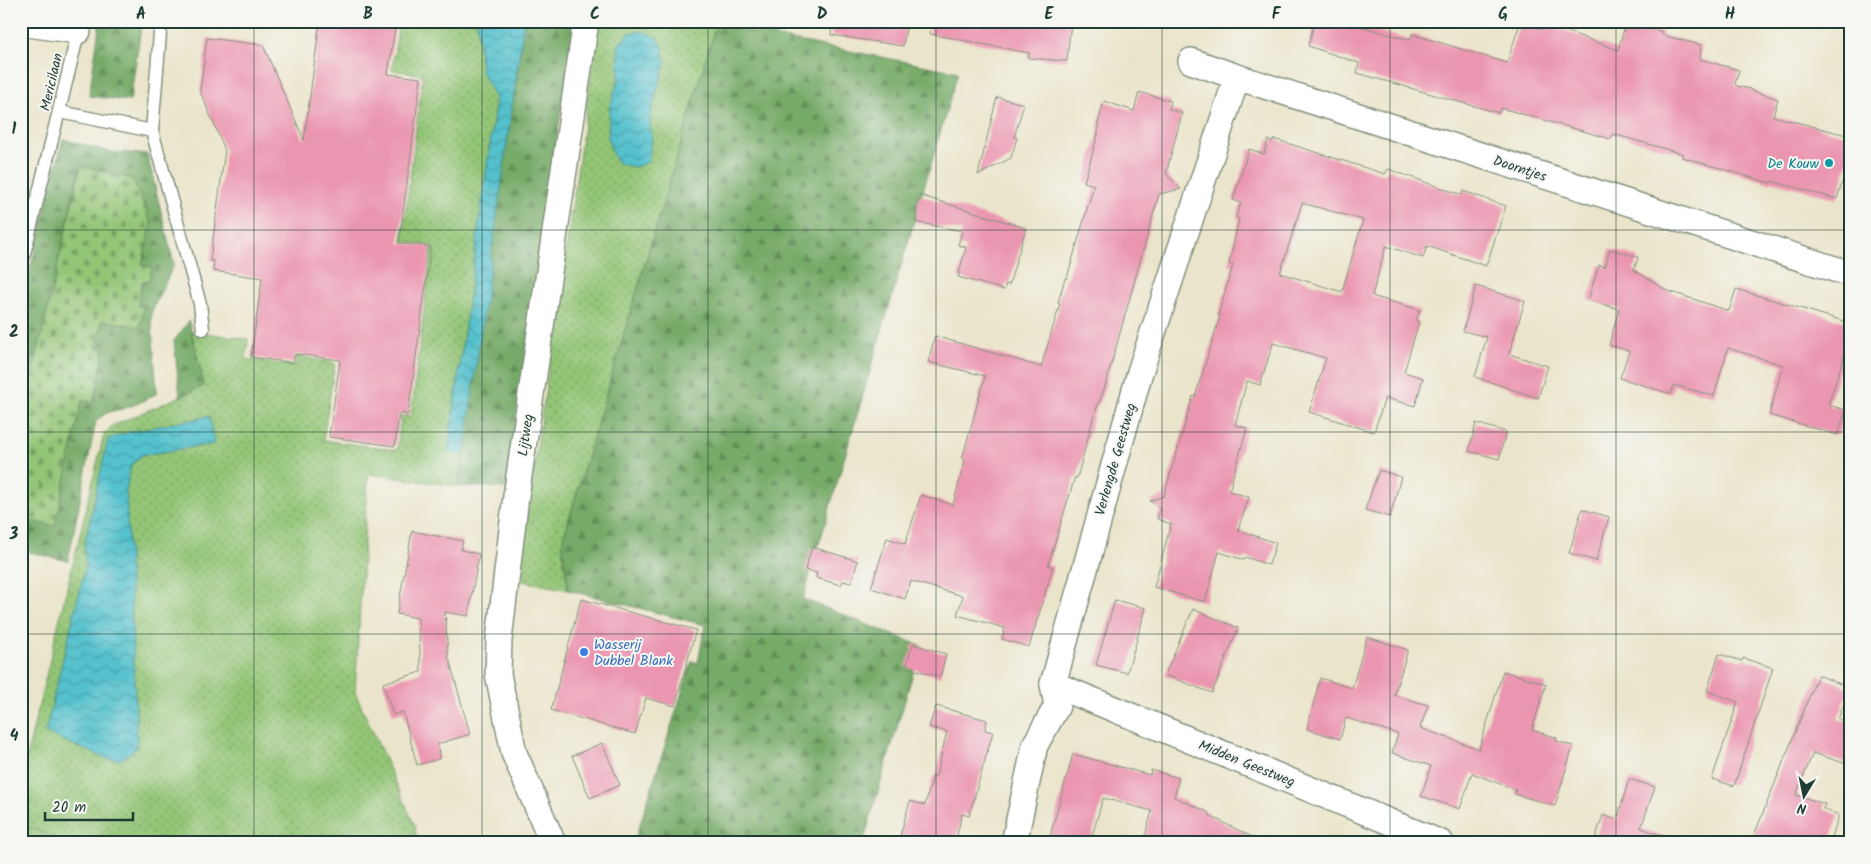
<svg xmlns="http://www.w3.org/2000/svg" width="1871" height="864" font-family="Kalam,sans-serif">
<style>
.grass{fill:url(#grass-dots);stroke:#598155;fill-rule:evenodd}
.forest{fill:url(#forest-firs);stroke:#4a744e}
.cemetery{fill:url(#cemetery-stones);stroke:#598155}
.green{fill:#93c576;stroke:#598155}
.water{fill:url(#water-waves);stroke:#3a7f80}
.building{fill:#eb96b1;fill-rule:evenodd}
.lines{fill:none;stroke-linecap:round;stroke-linejoin:round}
.service-casing{stroke:#84917f;stroke-width:15}
.minor-casing{stroke:#84917f;stroke-width:28}
.service{stroke:#fff;stroke-width:12}
.minor{stroke:#fff;stroke-width:25}
.grid{fill:none;stroke:#1f3d34;stroke-width:1;stroke-opacity:0.55}
.culture-dot{fill:#0f9aa8;stroke:#f6f6f2;stroke-width:2}
.shop-dot{fill:#3f7fe0;stroke:#f6f6f2;stroke-width:2}
.labels{text-anchor:middle;stroke-width:4;stroke-linejoin:round;paint-order:stroke}
.street-label{font-size:14px;fill:#1f3d34;stroke:#f6f6f2}
.culture-label{font-size:14px;fill:#0d838f;stroke:#f6f6f2;text-anchor:end}
.shop-label{font-size:14px;fill:#366cbe;stroke:#f6f6f2;text-anchor:start}
.neatline{fill:none;stroke:#1f3d34;stroke-width:2}
.grid-label{font-size:16px;text-anchor:middle;font-weight:bold;fill:#1f3d34}
</style>
<defs>
<pattern id="grass-dots" width="8" height="8" patternUnits="userSpaceOnUse" patternTransform="scale(1.25)"><rect width="8" height="8" fill="#93c576"/><path d="M2 2h.1M6 6h.1" fill="none" stroke="#77a162" stroke-width="1.8" stroke-linecap="round"/></pattern>
<pattern id="forest-firs" width="22" height="20" patternUnits="userSpaceOnUse" patternTransform="scale(1.25)"><rect width="22" height="20" fill="#76aa67"/><path d="M5 1l3.5 6h-7zM16 11l3.5 6h-7z" fill="#608c56"/></pattern>
<pattern id="cemetery-stones" width="16" height="16" patternUnits="userSpaceOnUse" patternTransform="scale(1.25)"><rect width="16" height="16" fill="#93c576"/><path d="M2 7V4a2 2 0 0 1 4 0v3zM10 15v-3a2 2 0 0 1 4 0v3z" fill="#77a162"/></pattern>
<pattern id="water-waves" width="16" height="10" patternUnits="userSpaceOnUse" patternTransform="scale(1.25)"><rect width="16" height="10" fill="#54c1cd"/><path d="M0 5q4-4 8 0t8 0" fill="none" stroke="#459ea7"/></pattern>
</defs>
<rect width="100%" height="100%" fill="#f6f6f2"/>
<filter id="ink" filterUnits="userSpaceOnUse"><feTurbulence type="fractalNoise" baseFrequency=".02" numOctaves="2"/><feDisplacementMap in="SourceGraphic" scale="10" xChannelSelector="R" yChannelSelector="G"/><feConvolveMatrix kernelMatrix="1 2 1 2 8 2 1 2 1" color-interpolation-filters="sRGB"/></filter>
<filter id="wash" filterUnits="userSpaceOnUse"><feTurbulence type="fractalNoise" baseFrequency=".0096" numOctaves="4" result="noise"/><feDisplacementMap in="SourceGraphic" scale="20" xChannelSelector="R" yChannelSelector="G"/><feGaussianBlur stdDeviation="1.12" result="paint"/><feColorMatrix in="noise" values="0 0 0 0 0 0 0 0 0 0 0 0 0 0 0 0 0 1.4 0 .05"/><feComposite in="paint" operator="in"/></filter>
<g filter="url(#wash)">
<rect width="100%" height="100%" fill="#eae5ca"/>
<g class="grass">
<path d="M399 21H477L481 71 496 100 448 451 464 454 458 486 368 474 355 692 415 826 417 843H69L28 827 21 843V780L104 434 112 426 204 386 191 331 248 339 246 359 295 366 297 356 335 363 323 440 397 450 401 416H411L432 246 402 241 423 75 392 70ZM129 432 214 444 142 455 131 465 126 490 45 733 86 565Z"/>
<polygon points="599,21 696,21 716,25 562,542 568,590 518,580"/>
</g>
<g class="forest">
<polygon points="100,21 142,21 130,101 89,96"/>
<polygon points="524,21 574,21 506,488 458,486"/>
<polygon points="716,25 958,72 803,599 921,646 863,843 634,843 692,661 698,663 705,625 568,590 562,543"/>
<path d="M63 139 110 152 147 154 174 264 151 313 157 393C148 398 139 404 128 407 113 413 110 408 96 421L68 561 21 550V519L55 526 82 399 95 401 104 350 96 348 102 320 140 327C137 303 138 287 151 267L142 265 151 224 133 179 80 167 21 424V305Z"/>
<polygon points="189,321 204,385 180,397 174,341"/>
</g>
<polygon class="cemetery" points="81,166 133,179 151,224 142,265 152,267 149,281 142,281 138,306 144,308 140,327 102,320 96,348 104,350 94,402 82,400 55,526 21,519 21,424"/>
<polygon class="green" points="28,827 69,843 22,843"/>
<g class="water">
<polygon points="477,21 524,21 464,454 448,452 496,100 481,71"/>
<polygon points="642,31 657,38 663,48 665,64 652,108 650,122 652,139 648,162 635,167 618,163 612,153 608,138 610,106 619,78 618,45 629,33"/>
<polygon points="209,416 214,444 142,455 131,465 126,490 137,736 136,748 121,760 108,759 45,733 86,565 84,546 108,439 129,432"/>
</g>
<g id="blocks">
<g class="building">
<polygon points="320,21 396,21 388,74 421,78 399,243 431,247 408,415 399,413 395,446 329,437 340,360 295,354 293,363 251,357 262,278 213,271 214,261 210,261 225,150 200,91 207,38 263,45 304,140"/>
<polygon points="832,21 907,21 903,46 831,35"/>
<polygon points="931,21 1071,21 1067,61 1028,58 1029,53 930,34"/>
<polygon points="1315,21 1360,21 1359,26 1410,40 1412,34 1507,63 1520,23 1542,29 1544,23 1618,50 1626,22 1663,32 1662,35 1701,45 1700,59 1739,70 1735,84 1737,86 1750,89 1750,90 1778,99 1773,116 1850,136 1850,156 1837,199 1771,181 1770,183 1682,157 1683,154 1613,134 1611,139 1501,108 1499,113 1357,73 1359,63 1308,46"/>
<polygon points="1139,92 1171,101 1169,109 1182,113 1166,174 1181,189 1159,194 1104,390 1094,415 1077,478 1075,477 1048,565 1053,567 1029,647 1002,639 1005,628 957,615 963,596 911,581 905,599 871,588 887,538 905,544 921,495 953,505 965,460 962,459 985,376 928,362 935,336 1041,367 1060,304 1058,303 1065,278 1067,278 1094,185 1084,182 1098,134 1098,124 1104,101 1134,111"/>
<polygon points="997,97 1024,104 1014,137 1017,138 1011,158 978,175"/>
<path d="M1274 139 1385 174 1388 169 1462 195 1463 191 1506 206 1486 266 1427 246 1423 258 1386 246 1372 296 1420 310 1416 321 1419 322 1404 372 1423 378 1415 406 1385 398 1374 432 1309 412 1326 358 1273 343 1260 385 1247 381 1235 425 1247 428 1229 491 1249 497 1238 530 1276 543 1269 565 1245 557 1244 560 1219 552 1205 602 1154 587 1171 524 1157 519 1160 509 1150 501 1164 496 1193 396 1195 397 1220 316 1218 315 1233 265 1229 264 1239 219 1236 217 1241 203 1233 200 1249 149 1264 154 1268 140 1272 142ZM1302 203 1363 220 1342 292 1280 273Z"/>
<polygon points="919,195 1026,228 1009,285 1006,284 1004,290 958,277 966,247 958,245 962,231 915,222"/>
<polygon points="1610,249 1638,257 1634,270 1666,290 1729,311 1736,289 1850,323 1850,339 1828,405 1846,410 1838,435 1769,415 1783,365 1728,348 1714,396 1674,385 1671,394 1620,378 1629,351 1609,345 1619,309 1588,300 1599,265 1605,267"/>
<polygon points="1476,286 1525,301 1509,354 1548,366 1538,398 1475,377 1487,337 1463,331"/>
<polygon points="1476,423 1506,432 1499,459 1469,451"/>
<polygon points="1379,470 1401,477 1390,517 1365,510"/>
<polygon points="1582,509 1609,517 1596,561 1569,553"/>
<polygon points="412,531 463,541 461,550 479,554 468,616 445,612 448,655 470,734 438,744 439,759 417,765 403,712 393,715 383,683 421,672 418,618 397,614"/>
<polygon points="812,547 858,561 851,583 843,581 841,585 816,578 817,573 805,570"/>
<polygon points="581,599 696,630 675,706 646,698 635,734 551,710"/>
<polygon points="1115,600 1146,608 1127,673 1096,665"/>
<polygon points="1193,609 1238,628 1212,693 1165,675"/>
<polygon points="1367,637 1408,650 1394,695 1428,705 1420,728 1479,749 1503,671 1546,684 1532,730 1557,738 1556,741 1573,746 1555,806 1515,794 1516,790 1472,773 1460,809 1421,796 1431,766 1392,753 1398,734 1346,718 1340,739 1307,729 1320,678 1352,688"/>
<polygon points="913,644 946,654 940,677 906,667"/>
<polygon points="1719,654 1742,661 1743,658 1773,668 1734,786 1712,779 1738,702 1707,691"/>
<polygon points="1818,675 1850,688 1838,719 1850,722 1850,765 1813,753 1796,795 1825,804 1823,809 1839,815 1830,843 1751,843"/>
<polygon points="936,706 987,720 985,730 993,732 969,816 962,814 955,843 898,843 910,801 925,805 933,776 936,776 947,732 929,727"/>
<polygon points="602,743 620,785 590,798 572,756"/>
<polygon points="1073,754 1150,775 1151,770 1179,778 1174,797 1208,812 1210,816 1264,843 1143,843 1152,811 1103,798 1090,843 1048,843"/>
<polygon points="1629,779 1655,787 1641,828 1672,839 1671,843 1594,843 1603,815 1617,820"/>
</g>
</g>
</g>
<g filter="url(#ink)">
<use href="#blocks" fill-opacity="0" stroke="#84917f" stroke-width="1"/>
<g class="lines">
<defs>
<g id="service">
<polyline points="60,112 152,131 200,304 203,329"/>
<polyline points="152,131 161,21"/>
<polyline points="21,266 79,29"/>
</g>
<g id="minor">
<polyline points="21,23 78,31"/>
<polyline points="1191,61 1237,77 1850,274"/>
<polyline points="1053,684 1441,843"/>
<polyline points="553,843 514,753 498,674 499,640 516,496 586,21"/>
<polyline points="1014,843 1035,745 1057,706 1053,684 1140,372 1237,77"/>
</g>
</defs>
<use href="#service" class="service-casing"/>
<use href="#minor" class="minor-casing"/>
<use href="#service" class="service"/>
<use href="#minor" class="minor"/>
</g>
</g>
<path class="grid" d="M254 21V843M482 21V843M708 21V843M936 21V843M1162 21V843M1390 21V843M1616 21V843M21 230H1850M21 432H1850M21 634H1850"/>
<circle class="culture-dot" cx="1829" cy="163" r="5"/>
<circle class="shop-dot" cx="584" cy="652" r="5"/>
<g class="labels">
<g class="street-label">
<text transform="translate(51 82) rotate(-77)" y="5">Mericilaan</text>
<text transform="translate(1520 168) rotate(18)" y="5">Doorntjes</text>
<text transform="translate(525 435) rotate(-82)" y="5">Lijtweg</text>
<text transform="translate(1115 459) rotate(-74)" y="5">Verlengde Geestweg</text>
<text transform="translate(1247 763) rotate(22)" y="5">Midden Geestweg</text>
</g>
<g class="culture-label">
<text x="1819" y="168">De Kouw</text>
</g>
<g class="shop-label">
<text x="594" y="649">Wasserij<tspan x="594" dy="16">Dubbel Blank</tspan></text>
</g>
</g>
<rect width="1871" height="864" fill="none" stroke="#f6f6f2" stroke-width="55"/>
<g transform="translate(1804 796) rotate(190)" stroke="#f6f6f2" stroke-width="4" paint-order="stroke">
<path d="M0-4L9 19L0 12L-9 19Z" fill="#1f3d34"/>
<text y="-8" font-size="14" font-weight="bold" text-anchor="middle" fill="#1f3d34">N</text>
</g>
<path d="M45 812v8h88v-8" fill="none" stroke="#1f3d34" stroke-width="2.5"/>
<text x="52" y="812" font-size="15" fill="#1f3d34" stroke="#f6f6f2" stroke-width="4" paint-order="stroke">20 m</text>
<rect x="28" y="28" width="1816" height="808" class="neatline"/>
<g class="grid-label">
<text x="141" y="19">A</text>
<text x="368" y="19">B</text>
<text x="595" y="19">C</text>
<text x="822" y="19">D</text>
<text x="1049" y="19">E</text>
<text x="1276" y="19">F</text>
<text x="1503" y="19">G</text>
<text x="1730" y="19">H</text>
<text x="14" y="134">1</text>
<text x="14" y="337">2</text>
<text x="14" y="539">3</text>
<text x="14" y="741">4</text>
</g>
</svg>
